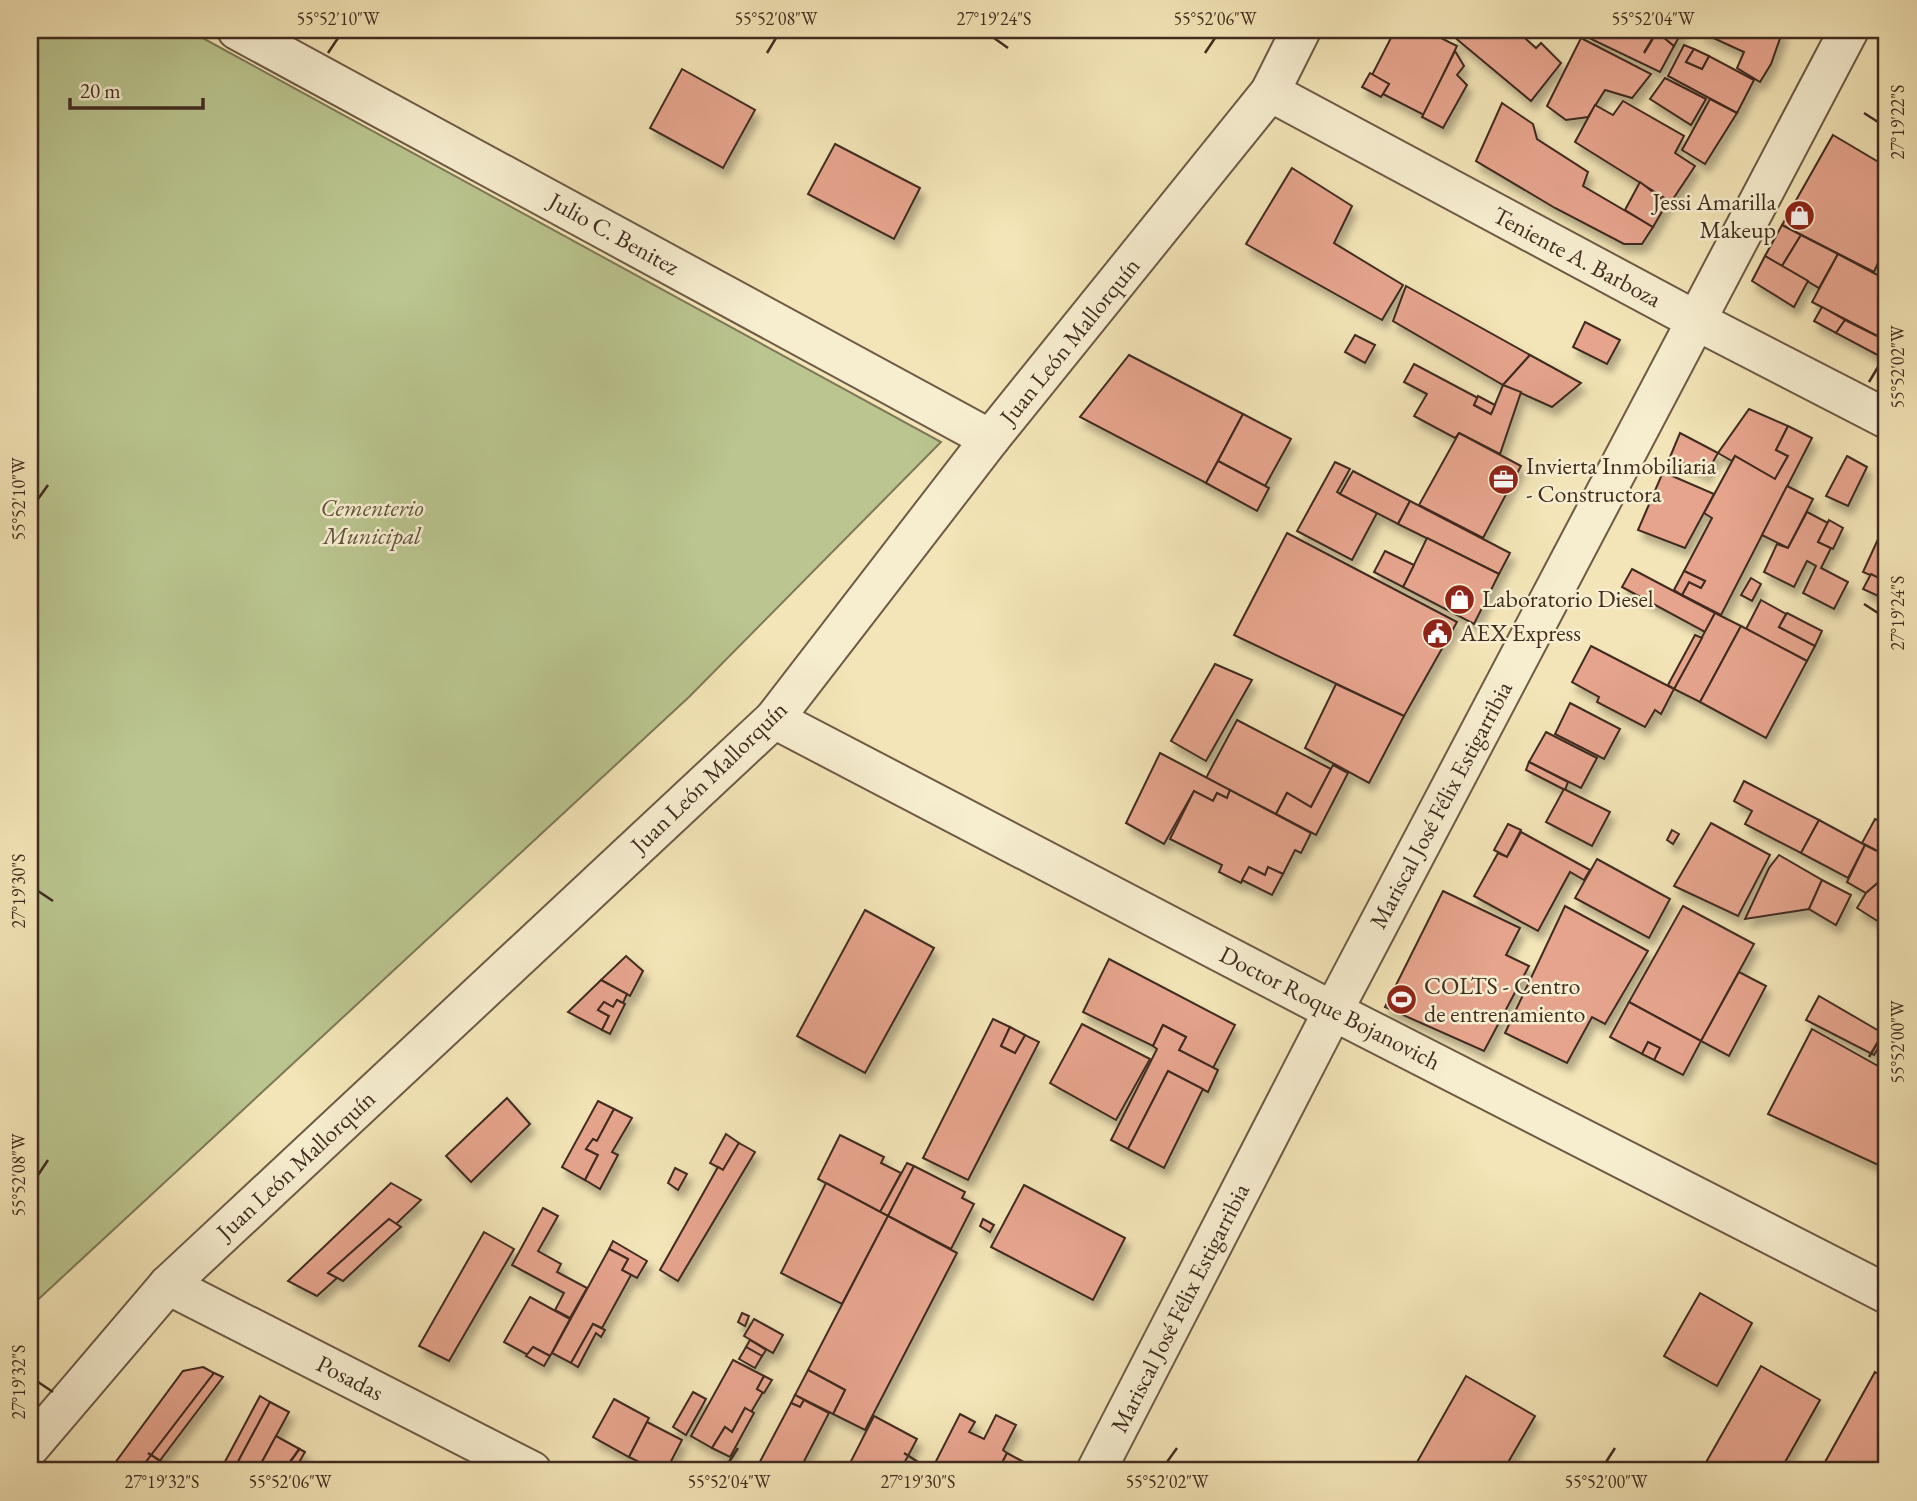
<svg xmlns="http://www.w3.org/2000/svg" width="1917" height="1501" font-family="'EB Garamond',serif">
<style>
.green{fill:#bac58f;stroke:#7e7858;stroke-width:2}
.building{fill:#e6a48d;stroke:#412c20;stroke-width:2;filter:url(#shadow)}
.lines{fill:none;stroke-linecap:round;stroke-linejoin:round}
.street-casing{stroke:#6e5a46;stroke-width:42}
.street{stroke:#f7eed0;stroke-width:38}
.ticks{fill:none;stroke:#412c20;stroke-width:2.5}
.labels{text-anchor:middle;stroke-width:5;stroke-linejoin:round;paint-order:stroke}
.poi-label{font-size:24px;fill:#412c20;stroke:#f7eed0;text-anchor:start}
.street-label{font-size:24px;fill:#412c20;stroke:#f7eed0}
.park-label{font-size:24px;font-style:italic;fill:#5f523c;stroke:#f7eed0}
.neatline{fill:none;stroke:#412c20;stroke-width:2.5}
.ticks-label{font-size:18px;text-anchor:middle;fill:#412c20}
</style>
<defs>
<filter id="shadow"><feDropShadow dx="4.5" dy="8" stdDeviation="3.5" flood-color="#0004"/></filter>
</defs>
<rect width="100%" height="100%" fill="#f3e5b7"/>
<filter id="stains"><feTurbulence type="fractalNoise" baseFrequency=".00286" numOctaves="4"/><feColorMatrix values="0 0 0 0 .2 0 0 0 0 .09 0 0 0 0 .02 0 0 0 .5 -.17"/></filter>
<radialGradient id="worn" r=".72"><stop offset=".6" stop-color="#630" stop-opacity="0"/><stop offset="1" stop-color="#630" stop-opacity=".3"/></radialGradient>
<polygon class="green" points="30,30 188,30 941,442 689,697 30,1307"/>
<g class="building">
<polygon points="1395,30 1425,30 1457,46 1424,115 1383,94 1389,84 1372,75"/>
<polygon points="1459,30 1516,30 1536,48 1541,43 1561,63 1531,101 1453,36"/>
<polygon points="1582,30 1665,30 1662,36 1674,46 1660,72 1589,38"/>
<polygon points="1665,30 1683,30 1674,46 1662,36"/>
<polygon points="1783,30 1771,64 1760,82 1737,68 1744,52 1698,31"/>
<polygon points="1581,38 1651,74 1632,98 1605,90 1588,117 1566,120 1547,106"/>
<polygon points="1684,45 1694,49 1686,62 1702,69 1709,56 1754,80 1737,113 1668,76"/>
<polygon points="1694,49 1709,56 1702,69 1686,62"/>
<polygon points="1455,51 1464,66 1457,75 1467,85 1443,128 1422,117"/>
<polygon points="682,69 755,110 723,168 650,128"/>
<polygon points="1370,73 1389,84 1381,97 1362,87"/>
<polygon points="1665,78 1706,99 1691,125 1650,99"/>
<polygon points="1710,99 1737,113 1705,164 1682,150"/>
<polygon points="1623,101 1684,136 1675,153 1695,166 1671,202 1575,142 1595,105 1613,115"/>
<polygon points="1502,103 1533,124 1537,139 1588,172 1583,186 1653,227 1642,244 1624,244 1555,208 1476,161"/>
<polygon points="1833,135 1887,167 1887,243 1874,272 1782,225"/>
<polygon points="835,144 920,188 894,239 808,194"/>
<polygon points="1292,168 1352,206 1334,243 1403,285 1382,320 1246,244"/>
<polygon points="1640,182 1667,203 1653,227 1625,210"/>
<polygon points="1782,225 1801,235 1782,266 1765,256"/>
<polygon points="1801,235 1838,254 1819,288 1782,266"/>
<polygon points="1838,254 1887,280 1887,341 1812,302"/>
<polygon points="1765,256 1808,281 1794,307 1752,281"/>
<polygon points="1406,286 1530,355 1503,385 1393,321"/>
<polygon points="1822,307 1845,320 1836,333 1814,321"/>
<polygon points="1845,320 1887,341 1887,360 1836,333"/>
<polygon points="1585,322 1620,340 1607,364 1573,347"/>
<polygon points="1355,335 1375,345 1365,363 1345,352"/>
<polygon points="1129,355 1243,414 1206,483 1080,417"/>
<polygon points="1530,355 1581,383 1552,407 1503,385"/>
<polygon points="1414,364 1478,398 1474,405 1491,414 1503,385 1521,392 1500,454 1459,433 1455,438 1414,416 1427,394 1404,382"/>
<polygon points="1478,396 1495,405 1491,414 1474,405"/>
<polygon points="1749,409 1788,426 1776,450 1788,456 1775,479 1735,456 1732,461 1718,453"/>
<polygon points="1243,414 1291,439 1265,486 1218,461"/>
<polygon points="1788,426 1812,438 1721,615 1682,595 1689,582 1701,588 1705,581 1684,571 1712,518 1704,513 1735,456 1775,479 1788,456 1776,450"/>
<polygon points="1459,433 1521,466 1483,538 1419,505"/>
<polygon points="1680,433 1718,453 1706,474 1670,457"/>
<polygon points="1847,456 1867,467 1848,506 1826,496"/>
<polygon points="1218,461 1269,488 1257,511 1206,483"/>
<polygon points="1335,462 1350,469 1337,492 1377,513 1352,560 1297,531"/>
<polygon points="1353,471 1410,501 1398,524 1340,494"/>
<polygon points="1663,472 1714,494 1685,548 1638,530"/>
<polygon points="1787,486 1813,499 1788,548 1762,535"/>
<polygon points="1410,501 1510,553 1499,574 1398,524"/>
<polygon points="1807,512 1828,523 1818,542 1831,548 1821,568 1848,582 1834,609 1803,593 1816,566 1807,561 1794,587 1764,572 1777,544 1788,548"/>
<polygon points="1829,520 1843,528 1833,549 1818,542"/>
<polygon points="1884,526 1887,528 1887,582 1863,572"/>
<polygon points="1287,533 1457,622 1404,716 1234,635"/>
<polygon points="1427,538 1499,574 1474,624 1403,587"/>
<polygon points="1385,551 1414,565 1403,587 1374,572"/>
<polygon points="1632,569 1715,613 1705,632 1622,587"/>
<polygon points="1684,571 1705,581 1701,588 1689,582 1682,595 1674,590"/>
<polygon points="1871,574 1887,582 1887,600 1863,589"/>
<polygon points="1751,578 1761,584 1752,601 1741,595"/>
<polygon points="1761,600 1786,614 1779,627 1815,646 1807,661 1746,629"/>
<polygon points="1715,613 1741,626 1700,702 1674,689"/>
<polygon points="1787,613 1822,631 1815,646 1779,627"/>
<polygon points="1741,626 1807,661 1766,738 1700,702"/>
<polygon points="1695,635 1702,638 1674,689 1668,685"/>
<polygon points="1591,646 1674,689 1661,714 1655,710 1645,727 1597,702 1599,697 1572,682"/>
<polygon points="1215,664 1252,680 1206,761 1171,741"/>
<polygon points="1336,684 1404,716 1369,783 1305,748"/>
<polygon points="1570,703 1620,729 1604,759 1555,734"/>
<polygon points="1237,720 1331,769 1311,807 1287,793 1276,814 1206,778"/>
<polygon points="1546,732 1597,758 1581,788 1529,762"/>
<polygon points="1160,753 1230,790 1227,798 1217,793 1213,801 1194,791 1164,844 1126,823"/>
<polygon points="1529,762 1568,782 1565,790 1526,770"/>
<polygon points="1333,765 1348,773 1316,835 1276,814 1287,793 1311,807"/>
<polygon points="1744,781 1819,820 1801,853 1745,824 1752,811 1734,801"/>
<polygon points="1564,789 1610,812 1592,846 1546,822"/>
<polygon points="1230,790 1311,833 1301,853 1295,850 1283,874 1268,867 1265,875 1249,867 1241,883 1219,872 1222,865 1170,839 1194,791 1213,801 1217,793 1227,798"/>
<polygon points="1875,819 1887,825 1887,856 1862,843"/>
<polygon points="1819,820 1865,845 1848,878 1801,853"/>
<polygon points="1711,823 1770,855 1738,916 1674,886"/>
<polygon points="1508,824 1521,830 1507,857 1494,850"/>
<polygon points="1672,830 1679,834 1673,844 1667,840"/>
<polygon points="1521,832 1590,870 1584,880 1570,872 1538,931 1474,896 1498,853 1507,857"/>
<polygon points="1865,845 1887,856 1887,875 1866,893 1847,882"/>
<polygon points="1779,855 1822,880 1809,909 1745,919 1769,868"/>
<polygon points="1597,859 1670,899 1649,938 1575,898"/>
<polygon points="1249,867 1265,875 1268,867 1283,874 1272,895 1242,880"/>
<polygon points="1887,875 1887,927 1857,908 1866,893"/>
<polygon points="1822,880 1851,895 1836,925 1809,909"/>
<polygon points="1443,891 1520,928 1506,955 1529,966 1484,1051 1385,1007"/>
<polygon points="1565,906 1648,951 1605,1024 1592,1017 1567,1063 1505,1033"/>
<polygon points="1683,906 1754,944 1701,1041 1629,1002"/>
<polygon points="865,910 934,948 865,1073 797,1036"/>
<polygon points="626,956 643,971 630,996 601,980"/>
<polygon points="1109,959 1235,1025 1213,1068 1179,1050 1186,1037 1163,1025 1153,1046 1083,1012"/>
<polygon points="1739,972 1766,986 1729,1056 1701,1041"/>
<polygon points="601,980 627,994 623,1003 617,1000 613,1007 604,1002 598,1010 609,1016 602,1030 568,1012"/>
<polygon points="1819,996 1886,1035 1874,1055 1806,1020"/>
<polygon points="617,1000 625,1004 610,1034 602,1030 609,1016 598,1010 604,1002 613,1007"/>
<polygon points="1629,1002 1701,1041 1683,1075 1654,1060 1660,1048 1648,1042 1642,1054 1610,1037"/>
<polygon points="993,1019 1010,1027 1001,1046 1015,1053 1025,1035 1039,1042 968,1180 923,1158"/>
<polygon points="1082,1024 1150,1059 1116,1120 1050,1083"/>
<polygon points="1163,1025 1186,1037 1179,1050 1218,1070 1208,1092 1168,1071 1128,1149 1111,1140 1157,1049 1153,1046"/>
<polygon points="1010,1027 1025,1035 1015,1053 1001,1046"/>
<polygon points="1812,1029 1887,1071 1887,1169 1768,1114"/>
<polygon points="1648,1042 1660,1048 1654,1060 1642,1054"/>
<polygon points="1168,1071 1203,1089 1164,1168 1128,1149"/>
<polygon points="507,1098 530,1124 471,1182 446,1156"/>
<polygon points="598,1101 614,1109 597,1141 593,1139 586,1149 598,1155 585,1180 562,1167"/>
<polygon points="614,1109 632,1118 612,1152 618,1155 600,1189 585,1180 598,1155 586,1149 593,1139 597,1141"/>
<polygon points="726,1134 739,1143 723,1170 710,1163"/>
<polygon points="840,1135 884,1157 881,1163 901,1173 880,1212 818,1179"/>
<polygon points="739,1143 755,1152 678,1281 660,1270 718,1167 723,1170"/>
<polygon points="907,1163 914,1166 888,1216 880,1212"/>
<polygon points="914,1166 965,1192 962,1198 974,1204 951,1249 888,1216"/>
<polygon points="675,1168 687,1174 678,1190 668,1183"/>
<polygon points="391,1183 421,1200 396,1224 389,1219 328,1273 337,1278 317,1296 288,1281"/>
<polygon points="826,1183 888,1216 842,1304 781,1273"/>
<polygon points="1024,1185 1125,1238 1093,1300 991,1247"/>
<polygon points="543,1208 558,1216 538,1251 561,1264 557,1272 587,1288 570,1318 555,1310 564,1293 512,1265"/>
<polygon points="888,1216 957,1253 865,1430 833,1414 845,1390 808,1370"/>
<polygon points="389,1219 401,1227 343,1281 328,1273"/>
<polygon points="983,1219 994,1225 990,1232 980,1226"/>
<polygon points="484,1232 514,1249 449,1361 419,1346"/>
<polygon points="613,1241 647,1261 637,1278 622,1270 628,1259 609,1249"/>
<polygon points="609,1249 628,1259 622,1270 631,1275 602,1328 593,1324 571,1363 552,1353"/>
<polygon points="1700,1293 1752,1323 1717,1386 1664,1356"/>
<polygon points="530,1297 570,1319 550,1356 533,1347 528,1355 504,1342"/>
<polygon points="742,1313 749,1316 745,1326 738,1322"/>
<polygon points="754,1319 783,1335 773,1353 744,1336"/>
<polygon points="593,1324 605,1330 601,1337 596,1333 578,1367 571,1363"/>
<polygon points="750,1340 766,1350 762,1356 746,1347"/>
<polygon points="533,1347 550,1356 544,1366 526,1356"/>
<polygon points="746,1347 762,1356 755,1368 739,1359"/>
<polygon points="733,1360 764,1376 757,1389 763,1392 751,1412 745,1408 732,1432 725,1427 712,1448 691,1436"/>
<polygon points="1761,1366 1820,1400 1780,1471 1701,1471"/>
<polygon points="203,1367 214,1373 139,1471 109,1471 183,1371"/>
<polygon points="808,1370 845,1390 833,1414 795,1395"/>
<polygon points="1875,1372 1887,1379 1887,1470 1820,1471"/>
<polygon points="214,1373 223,1377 152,1471 139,1471"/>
<polygon points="764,1376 772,1380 764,1393 757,1389"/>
<polygon points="1466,1376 1535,1416 1503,1471 1412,1471"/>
<polygon points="693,1392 706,1399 686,1435 673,1427"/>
<polygon points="795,1395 804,1400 800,1407 791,1403"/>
<polygon points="260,1396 270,1402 233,1471 220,1471"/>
<polygon points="614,1399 649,1418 629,1457 593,1437"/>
<polygon points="804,1400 829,1413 799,1471 755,1471 791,1403 800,1407"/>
<polygon points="270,1402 289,1412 257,1471 233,1471"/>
<polygon points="745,1408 754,1413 730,1457 712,1448 725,1427 732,1432"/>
<polygon points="960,1414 975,1422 969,1432 984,1439 996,1415 1016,1425 1003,1450 1007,1453 998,1471 931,1471"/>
<polygon points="874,1416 917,1439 900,1471 846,1471"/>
<polygon points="647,1422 682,1440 666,1471 657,1471 629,1457"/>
<polygon points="276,1436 305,1452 294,1471 257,1471"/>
<polygon points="1007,1453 1031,1466 1028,1471 998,1471"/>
</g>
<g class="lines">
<defs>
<g id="street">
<polyline points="237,30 990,439"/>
<polyline points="1270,92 1695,320 1887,419"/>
<polyline points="774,719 1333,1011 1887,1294"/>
<polyline points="168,1285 532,1471"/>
<polyline points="30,1447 168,1285 774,719 990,439 1270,92 1301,30"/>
<polyline points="1096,1471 1333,1011 1849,30"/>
</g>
</defs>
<use href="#street" class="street-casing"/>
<use href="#street" class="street"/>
</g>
<path class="ticks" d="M994 38 1008 48M328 53 338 38M767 53 776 38M1205 53 1215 38M1644 53 1653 38M1864 113 1878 122M1869 382 1878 367M38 499 48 485M1864 604 1878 613M38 891 53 901M1869 1057 1878 1042M38 1175 48 1160M38 1382 53 1392M148 1453 162 1462M904 1453 918 1462M290 1462 300 1448M729 1462 738 1448M1167 1462 1177 1448M1606 1462 1615 1448"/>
<defs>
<symbol id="shop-disc" viewBox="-11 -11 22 22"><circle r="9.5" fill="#8f2418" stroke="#f7eed0"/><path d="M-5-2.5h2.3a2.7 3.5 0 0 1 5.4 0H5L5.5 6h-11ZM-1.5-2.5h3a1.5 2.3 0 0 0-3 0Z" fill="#fff"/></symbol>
<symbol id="office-disc" viewBox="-11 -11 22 22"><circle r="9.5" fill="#8f2418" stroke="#f7eed0"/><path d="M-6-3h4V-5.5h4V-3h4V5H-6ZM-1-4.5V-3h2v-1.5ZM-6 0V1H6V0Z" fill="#fff"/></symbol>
<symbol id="civic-disc" viewBox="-11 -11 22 22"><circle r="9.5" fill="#8f2418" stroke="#f7eed0"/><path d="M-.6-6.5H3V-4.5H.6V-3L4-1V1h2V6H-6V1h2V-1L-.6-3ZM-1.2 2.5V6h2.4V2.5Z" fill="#fff"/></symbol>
<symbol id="stadium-disc" viewBox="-11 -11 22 22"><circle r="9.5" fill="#8f2418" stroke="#f7eed0"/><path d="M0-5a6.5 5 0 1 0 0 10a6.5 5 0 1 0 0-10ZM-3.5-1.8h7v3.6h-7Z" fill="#fff"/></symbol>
</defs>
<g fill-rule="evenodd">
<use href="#shop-disc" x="1782" y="198" width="35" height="35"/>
<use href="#office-disc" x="1486" y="462" width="35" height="35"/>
<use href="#shop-disc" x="1442" y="582" width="35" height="35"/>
<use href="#civic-disc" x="1420" y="616" width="35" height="35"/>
<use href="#stadium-disc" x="1384" y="982" width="35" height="35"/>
</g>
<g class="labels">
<g class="poi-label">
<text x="1776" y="210" text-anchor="end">Jessi Amarilla<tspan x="1776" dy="28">Makeup</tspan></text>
<text x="1526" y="474">Invierta Inmobiliaria<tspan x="1526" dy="28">- Constructora</tspan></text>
<text x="1482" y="607">Laboratorio Diesel</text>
<text x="1460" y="641">AEX Express</text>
<text x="1424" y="994">COLTS - Centro<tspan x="1424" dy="28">de entrenamiento</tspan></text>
</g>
<g class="street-label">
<text transform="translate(614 234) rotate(29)" y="8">Julio C. Benitez</text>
<text transform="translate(1577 257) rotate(28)" y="8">Teniente A. Barboza</text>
<text transform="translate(1070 341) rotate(-51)" y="8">Juan León Mallorquín</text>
<text transform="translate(709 777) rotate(-44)" y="8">Juan León Mallorquín</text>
<text transform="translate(1441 805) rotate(-62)" y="8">Mariscal José Félix Estigarribia</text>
<text transform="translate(1330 1008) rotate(27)" y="8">Doctor Roque Bojanovich</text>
<text transform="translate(296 1165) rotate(-43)" y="8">Juan León Mallorquín</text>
<text transform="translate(1180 1308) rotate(-63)" y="8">Mariscal José Félix Estigarribia</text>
<text transform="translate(350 1378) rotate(27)" y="8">Posadas</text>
</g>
<g class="park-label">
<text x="372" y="516">Cementerio<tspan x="372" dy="28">Municipal</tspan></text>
</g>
</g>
<rect width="1917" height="1501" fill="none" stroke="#f3e5b7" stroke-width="77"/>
<path d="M70 98v10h133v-10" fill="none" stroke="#412c20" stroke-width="3.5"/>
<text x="80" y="98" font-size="21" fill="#412c20" stroke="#f7eed0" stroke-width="5" paint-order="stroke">20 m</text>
<rect x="38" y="38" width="1840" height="1424" class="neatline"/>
<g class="ticks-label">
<text x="338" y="25">55°52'10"W</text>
<text x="776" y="25">55°52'08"W</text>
<text x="994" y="25">27°19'24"S</text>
<text x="1215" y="25">55°52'06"W</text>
<text x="1653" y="25">55°52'04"W</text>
<text transform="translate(1898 122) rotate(-90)" y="6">27°19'22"S</text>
<text transform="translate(1898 367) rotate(-90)" y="6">55°52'02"W</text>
<text transform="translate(19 499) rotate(-90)" y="6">55°52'10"W</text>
<text transform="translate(1898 613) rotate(-90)" y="6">27°19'24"S</text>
<text transform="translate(19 891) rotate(-90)" y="6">27°19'30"S</text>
<text transform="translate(1898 1042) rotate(-90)" y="6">55°52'00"W</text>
<text transform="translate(19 1175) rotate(-90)" y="6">55°52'08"W</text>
<text transform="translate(19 1382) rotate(-90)" y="6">27°19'32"S</text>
<text x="162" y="1488">27°19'32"S</text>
<text x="290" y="1488">55°52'06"W</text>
<text x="729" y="1488">55°52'04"W</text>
<text x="918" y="1488">27°19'30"S</text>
<text x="1167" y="1488">55°52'02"W</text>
<text x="1606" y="1488">55°52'00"W</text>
</g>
<rect width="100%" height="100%" filter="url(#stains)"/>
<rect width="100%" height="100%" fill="url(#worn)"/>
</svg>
